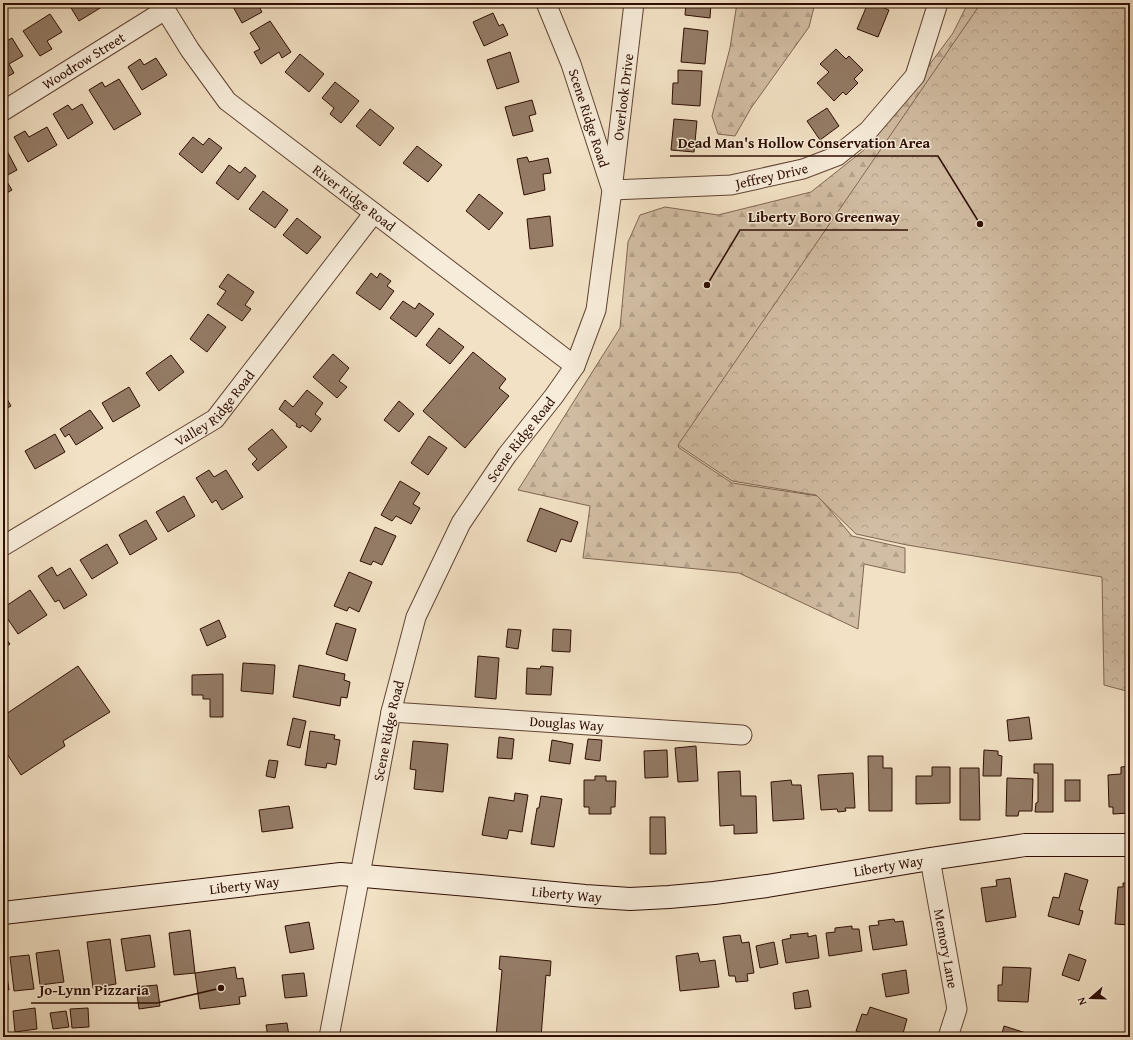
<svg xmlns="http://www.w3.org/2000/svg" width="1133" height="1040" font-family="'Gentium Book Plus',serif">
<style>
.forest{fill:url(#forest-firs);stroke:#806653}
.park{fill:url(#park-crowns);stroke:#806653}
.building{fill:#947c67;stroke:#2f0e03}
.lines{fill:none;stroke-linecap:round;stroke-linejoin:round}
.street-casing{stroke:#604333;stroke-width:21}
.secondary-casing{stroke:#2f0e03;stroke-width:24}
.street{stroke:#f7ecd9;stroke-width:19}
.secondary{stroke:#f7ecd9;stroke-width:22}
.labels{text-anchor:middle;stroke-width:3;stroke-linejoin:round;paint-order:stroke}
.street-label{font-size:14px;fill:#2f0e03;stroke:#f7ecd9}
.leader{fill:none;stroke:#2f0e03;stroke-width:1.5}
.callout-dot{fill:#2f0e03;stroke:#f7ecd9;stroke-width:1.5}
.callout-label{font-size:15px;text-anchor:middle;font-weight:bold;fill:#2f0e03;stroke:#f7ecd9;stroke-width:3;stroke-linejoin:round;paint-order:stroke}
</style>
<defs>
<pattern id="forest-firs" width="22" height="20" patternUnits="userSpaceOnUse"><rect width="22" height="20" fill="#d1bda3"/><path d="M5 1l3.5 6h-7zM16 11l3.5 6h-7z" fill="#b4a18b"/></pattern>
<pattern id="park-crowns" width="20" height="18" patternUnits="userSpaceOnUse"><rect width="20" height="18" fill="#d1bda3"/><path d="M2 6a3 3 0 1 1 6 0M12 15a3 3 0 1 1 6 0" fill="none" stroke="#b4a18b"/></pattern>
</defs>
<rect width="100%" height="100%" fill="#f2e1c4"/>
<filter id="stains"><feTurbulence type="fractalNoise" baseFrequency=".005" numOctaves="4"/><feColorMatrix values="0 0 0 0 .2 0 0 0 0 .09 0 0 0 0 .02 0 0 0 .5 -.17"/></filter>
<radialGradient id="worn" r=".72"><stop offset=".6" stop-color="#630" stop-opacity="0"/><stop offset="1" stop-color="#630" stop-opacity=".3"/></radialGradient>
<g class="forest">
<polygon points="737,3 815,3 809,27 751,108 735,136 718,134 712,116 730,48"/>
<polygon points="968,3 985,3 678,447 732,483 818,496 852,536 905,548 905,573 864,564 858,629 739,573 583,558 590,506 518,490 620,328 628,242 640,215 665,207 718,215 811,192 869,146 953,33"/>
</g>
<polygon class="park" points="981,3 1130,3 1130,692 1104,685 1102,577 907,545 856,534 816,495 732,481 678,445"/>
<g class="building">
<polygon points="68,3 104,3 105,5 79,21"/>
<polygon points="231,3 257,3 262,12 242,23"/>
<polygon points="464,3 474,3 466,7"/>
<polygon points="686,3 711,3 710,18 685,15"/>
<polygon points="868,3 872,3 889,10 878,37 857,29"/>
<polygon points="493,13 499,26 503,24 508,35 484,46 473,22"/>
<polygon points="50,14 62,32 47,41 52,49 40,56 23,31"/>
<polygon points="270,21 291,52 282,58 279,52 261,64 254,52 260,49 250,33"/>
<polygon points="684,28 708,31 705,64 681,62"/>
<polygon points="12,38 23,56 9,64 14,73 3,79 3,43"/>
<polygon points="836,49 846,59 849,56 863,70 854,79 858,83 846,95 843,92 834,101 817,83 829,72 820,64"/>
<polygon points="510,52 519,82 497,89 487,60"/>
<polygon points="300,54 324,74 309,92 285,72"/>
<polygon points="156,58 167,75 142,90 128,67 140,59 144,65"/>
<polygon points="678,70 702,71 700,106 672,104 673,83 678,83"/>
<polygon points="119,79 141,114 114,130 89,90 102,82 105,87"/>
<polygon points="335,82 359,101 341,123 330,114 334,108 322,98"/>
<polygon points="532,100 536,114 529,116 533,131 513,136 505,107"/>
<polygon points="82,104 93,123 68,139 53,114 68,105 72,110"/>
<polygon points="827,108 839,126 820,140 807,121"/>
<polygon points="370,109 394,128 380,146 356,126"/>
<polygon points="674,119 697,121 694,152 671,150"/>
<polygon points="47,127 57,145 28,162 14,137 25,131 29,137"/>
<polygon points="193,137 203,145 209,138 222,148 202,173 179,154"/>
<polygon points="417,146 442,165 428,182 403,163"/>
<polygon points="7,151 17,170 4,177 12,190 3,195 3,154"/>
<polygon points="527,157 529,162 548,158 551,173 543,174 545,190 524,195 517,159"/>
<polygon points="229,165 240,173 245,167 256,176 238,200 216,183"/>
<polygon points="263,191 288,210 275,228 249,209"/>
<polygon points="479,194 503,213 489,230 466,211"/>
<polygon points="550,216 553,246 530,249 527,219"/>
<polygon points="297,218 321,237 307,254 283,235"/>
<polygon points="371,273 377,278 380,273 391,281 387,286 394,291 380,310 356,293"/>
<polygon points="228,274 254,292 245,305 251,309 242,321 217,304 226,291 219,287"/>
<polygon points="403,301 415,309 419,303 434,314 416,337 390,318"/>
<polygon points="208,314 226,327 207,352 190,339"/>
<polygon points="439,328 464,347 450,364 426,345"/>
<polygon points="473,352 506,379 499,388 509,396 465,448 423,411"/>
<polygon points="333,354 349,368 339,381 347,387 337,398 313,377"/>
<polygon points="171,355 184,372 159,391 146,373"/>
<polygon points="129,387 140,406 113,422 102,403"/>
<polygon points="307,390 323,403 315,414 321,419 311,432 302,425 300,428 296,426 297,424 279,409 285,400 293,407"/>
<polygon points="3,392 11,406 3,410"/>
<polygon points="399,401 414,414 399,432 384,420"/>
<polygon points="90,410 103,428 76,445 69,434 65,437 60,429"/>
<polygon points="272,429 287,447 258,471 252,464 257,459 248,449"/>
<polygon points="55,434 65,452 35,469 25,451"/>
<polygon points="429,436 447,448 428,475 411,463"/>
<polygon points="209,470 214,477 226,470 243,497 222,510 216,500 212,503 196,478"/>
<polygon points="400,481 420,493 413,504 420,508 411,524 396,516 392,521 381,515"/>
<polygon points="184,496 195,516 168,532 156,512"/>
<polygon points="540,508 578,522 571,542 561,539 556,552 527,541"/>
<polygon points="146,520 157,539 130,555 119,535"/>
<polygon points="375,527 396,536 382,565 373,561 371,565 360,561"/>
<polygon points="107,544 118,563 92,579 80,560"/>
<polygon points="52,567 57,576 70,568 87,595 64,609 59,600 55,602 38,576"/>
<polygon points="349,572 372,582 359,612 349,607 347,611 334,606"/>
<polygon points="30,590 47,615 18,634 3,612 3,608"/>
<polygon points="219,620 226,637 207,646 200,629"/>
<polygon points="336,623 356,629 347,661 326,654"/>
<polygon points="508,629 521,630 518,649 506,647"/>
<polygon points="553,629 571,630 570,652 552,651"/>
<polygon points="3,635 10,644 3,649"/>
<polygon points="478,656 499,658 496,699 475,697"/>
<polygon points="243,663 275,665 273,694 241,691"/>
<polygon points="299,665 345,674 344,680 350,682 347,698 341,697 340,706 293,697"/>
<polygon points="78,666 110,712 63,741 65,746 21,775 3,748 3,716"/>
<polygon points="541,666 553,667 551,695 526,694 527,668 540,669"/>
<polygon points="223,674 223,717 210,717 210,699 203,699 203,695 192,695 192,675"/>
<polygon points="1029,717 1032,739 1009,741 1007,720"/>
<polygon points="293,718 306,721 300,748 287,745"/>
<polygon points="310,731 335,735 334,739 340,740 336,765 327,763 326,768 305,765"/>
<polygon points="499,737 514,739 512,759 497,758"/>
<polygon points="588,739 602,740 600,761 585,759"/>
<polygon points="552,740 573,744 570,764 549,761"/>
<polygon points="413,741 448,744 443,792 414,789 416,770 410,769"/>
<polygon points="696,746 698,781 678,782 675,748"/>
<polygon points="667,750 668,777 645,778 644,751"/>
<polygon points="984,750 998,751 998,755 1002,756 1001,776 983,776"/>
<polygon points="868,756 883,756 883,768 892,768 892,811 869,811"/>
<polygon points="269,760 278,761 275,778 266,776"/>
<polygon points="1034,764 1053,764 1053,812 1035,812 1036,803 1038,802 1038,773 1034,773"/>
<polygon points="1130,766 1130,813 1113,814 1113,807 1109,807 1108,775 1121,774 1121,767"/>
<polygon points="932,767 950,767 950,803 916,804 916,776 932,776"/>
<polygon points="960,768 979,768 980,820 960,820"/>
<polygon points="740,771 741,796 756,796 757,833 734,834 734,825 720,826 718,772"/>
<polygon points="853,773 855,808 845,808 846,811 838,812 837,809 821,810 818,775"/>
<polygon points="595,776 606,776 606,781 616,781 615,807 611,807 611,814 589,814 589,807 584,807 584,780 595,780"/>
<polygon points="1007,778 1033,779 1032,811 1019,811 1018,816 1006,816"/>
<polygon points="791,780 792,785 801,785 804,819 773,821 771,782"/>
<rect x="1065" y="780" width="15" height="21"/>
<polygon points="515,793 528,795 522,832 509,830 507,839 482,835 489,797 514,801"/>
<polygon points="541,796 562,799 554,847 531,844 537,808 539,808"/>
<polygon points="289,806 293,828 262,832 259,810"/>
<polygon points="650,817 665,817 666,854 650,854"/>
<polygon points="1065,873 1088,880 1079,910 1083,911 1079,925 1048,916 1053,897 1059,898"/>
<polygon points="1010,878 1016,917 986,922 981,888 997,886 996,880"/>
<polygon points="1123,883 1130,883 1130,925 1115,924 1118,887 1123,887"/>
<polygon points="894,919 895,922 903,921 907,945 873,950 869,926 879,925 878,921"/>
<polygon points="309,922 314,949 290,953 285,926"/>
<polygon points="852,926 852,929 859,929 862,951 829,956 826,933 835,932 835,928"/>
<polygon points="190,930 195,973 174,975 169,933"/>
<polygon points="808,933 808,937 816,935 819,958 786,963 782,940 791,938 790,935"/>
<polygon points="150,935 155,967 126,971 121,939"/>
<polygon points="740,935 742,943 749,942 754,973 747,974 748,981 736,982 735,976 729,976 723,937"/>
<polygon points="110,939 116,984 93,988 87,942"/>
<polygon points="774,942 778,964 760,968 756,946"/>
<polygon points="59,950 64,982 40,985 36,953"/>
<polygon points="698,953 700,962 715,960 719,987 680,991 676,956"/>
<polygon points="1069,954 1086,960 1079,981 1062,975"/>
<polygon points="3,955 4,955 9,990 3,990"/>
<polygon points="29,955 34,989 14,991 10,957"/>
<polygon points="500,956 551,961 550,976 546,975 541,1037 496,1037 502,970 499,969"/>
<polygon points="235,967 237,979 243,978 246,996 239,997 240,1004 200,1009 195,973"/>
<polygon points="1003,967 1031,968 1028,1002 998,1001 998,985 1002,985"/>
<polygon points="906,970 909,993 886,997 882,974"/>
<polygon points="304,973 307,996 285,998 282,975"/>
<polygon points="157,985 160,1006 139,1009 136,987"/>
<polygon points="808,990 811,1007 795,1009 793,993"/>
<polygon points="870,1007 907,1019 902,1037 876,1037 856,1031 862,1014 867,1015"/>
<polygon points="35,1008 37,1029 15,1032 13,1011"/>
<polygon points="88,1008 89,1027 72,1028 70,1009"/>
<polygon points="66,1011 69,1027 53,1029 50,1013"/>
<polygon points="287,1023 289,1036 268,1037 266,1025"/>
<polygon points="1004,1026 1029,1034 1028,1037 1001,1037"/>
</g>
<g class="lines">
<defs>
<g id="street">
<path id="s1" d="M161 3 190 50 227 101 575 366"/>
<path id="s2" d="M634 3 612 190 731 185 803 169 837 156 868 131 915 76 938 3"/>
<path id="s3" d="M3 111 165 10"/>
<path id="s4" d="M3 546 215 419 374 213"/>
<path id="s5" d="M391 712 742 735"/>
<path id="s6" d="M930 859 957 1009 948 1037"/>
<path id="s7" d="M329 1037 391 712 416 617 461 523 507 455 554 396 575 366 596 310 612 190 571 64 546 3"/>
</g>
<g id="secondary">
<path id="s8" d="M3 913 341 874 480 886 585 896 630 899 669 897 714 893 767 886 930 859 1025 845H1130"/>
</g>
</defs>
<use href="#street" class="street-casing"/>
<use href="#secondary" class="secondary-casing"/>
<use href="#street" class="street"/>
<use href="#secondary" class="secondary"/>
</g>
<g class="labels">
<g class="street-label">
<text dy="5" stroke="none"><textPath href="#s3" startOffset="95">Woodrow Street</textPath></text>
<text transform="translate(623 97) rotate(-83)" y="5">Overlook Drive</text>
<text transform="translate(589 118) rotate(72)" y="5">Scene Ridge Road</text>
<text dy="5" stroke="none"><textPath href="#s2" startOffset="349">Jeffrey Drive</textPath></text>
<text dy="5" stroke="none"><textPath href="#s1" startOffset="278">River Ridge Road</textPath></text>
<text dy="5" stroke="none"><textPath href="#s4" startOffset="254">Valley Ridge Road</textPath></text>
<text dy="5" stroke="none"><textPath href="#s7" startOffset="636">Scene Ridge Road</textPath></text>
<text dy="5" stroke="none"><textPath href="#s5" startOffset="176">Douglas Way</textPath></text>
<text dy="5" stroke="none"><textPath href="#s7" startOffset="312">Scene Ridge Road</textPath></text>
<text dy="5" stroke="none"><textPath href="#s8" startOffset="891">Liberty Way</textPath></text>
<text dy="5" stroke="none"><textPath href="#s8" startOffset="243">Liberty Way</textPath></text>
<text dy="5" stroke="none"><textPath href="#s8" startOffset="567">Liberty Way</textPath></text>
<text dy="5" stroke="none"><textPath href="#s6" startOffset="91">Memory Lane</textPath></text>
</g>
</g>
<path class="leader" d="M980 224L938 156H670M707 285L740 230H908M221 988L157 1003H31"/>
<g class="callout-dot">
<circle cx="980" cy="224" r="4"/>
<circle cx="707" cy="285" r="4"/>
<circle cx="221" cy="988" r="4"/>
</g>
<g class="callout-label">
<text x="804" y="148">Dead Man's Hollow Conservation Area</text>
<text x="824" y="222">Liberty Boro Greenway</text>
<text x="94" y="995">Jo-Lynn Pizzaria</text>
</g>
<rect width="1133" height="1040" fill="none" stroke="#f2e1c4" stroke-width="16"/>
<rect x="4" y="4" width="1125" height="1032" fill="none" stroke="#2f0e03" stroke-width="2"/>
<rect x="8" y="8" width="1117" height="1024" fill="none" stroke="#2f0e03"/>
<g transform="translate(1091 998) rotate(250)" stroke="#f7ecd9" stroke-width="3" paint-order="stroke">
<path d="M0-3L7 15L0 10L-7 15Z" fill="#2f0e03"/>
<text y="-6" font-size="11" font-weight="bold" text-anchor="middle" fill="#2f0e03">N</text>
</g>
<rect width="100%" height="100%" filter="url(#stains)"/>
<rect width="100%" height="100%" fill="url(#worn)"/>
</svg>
